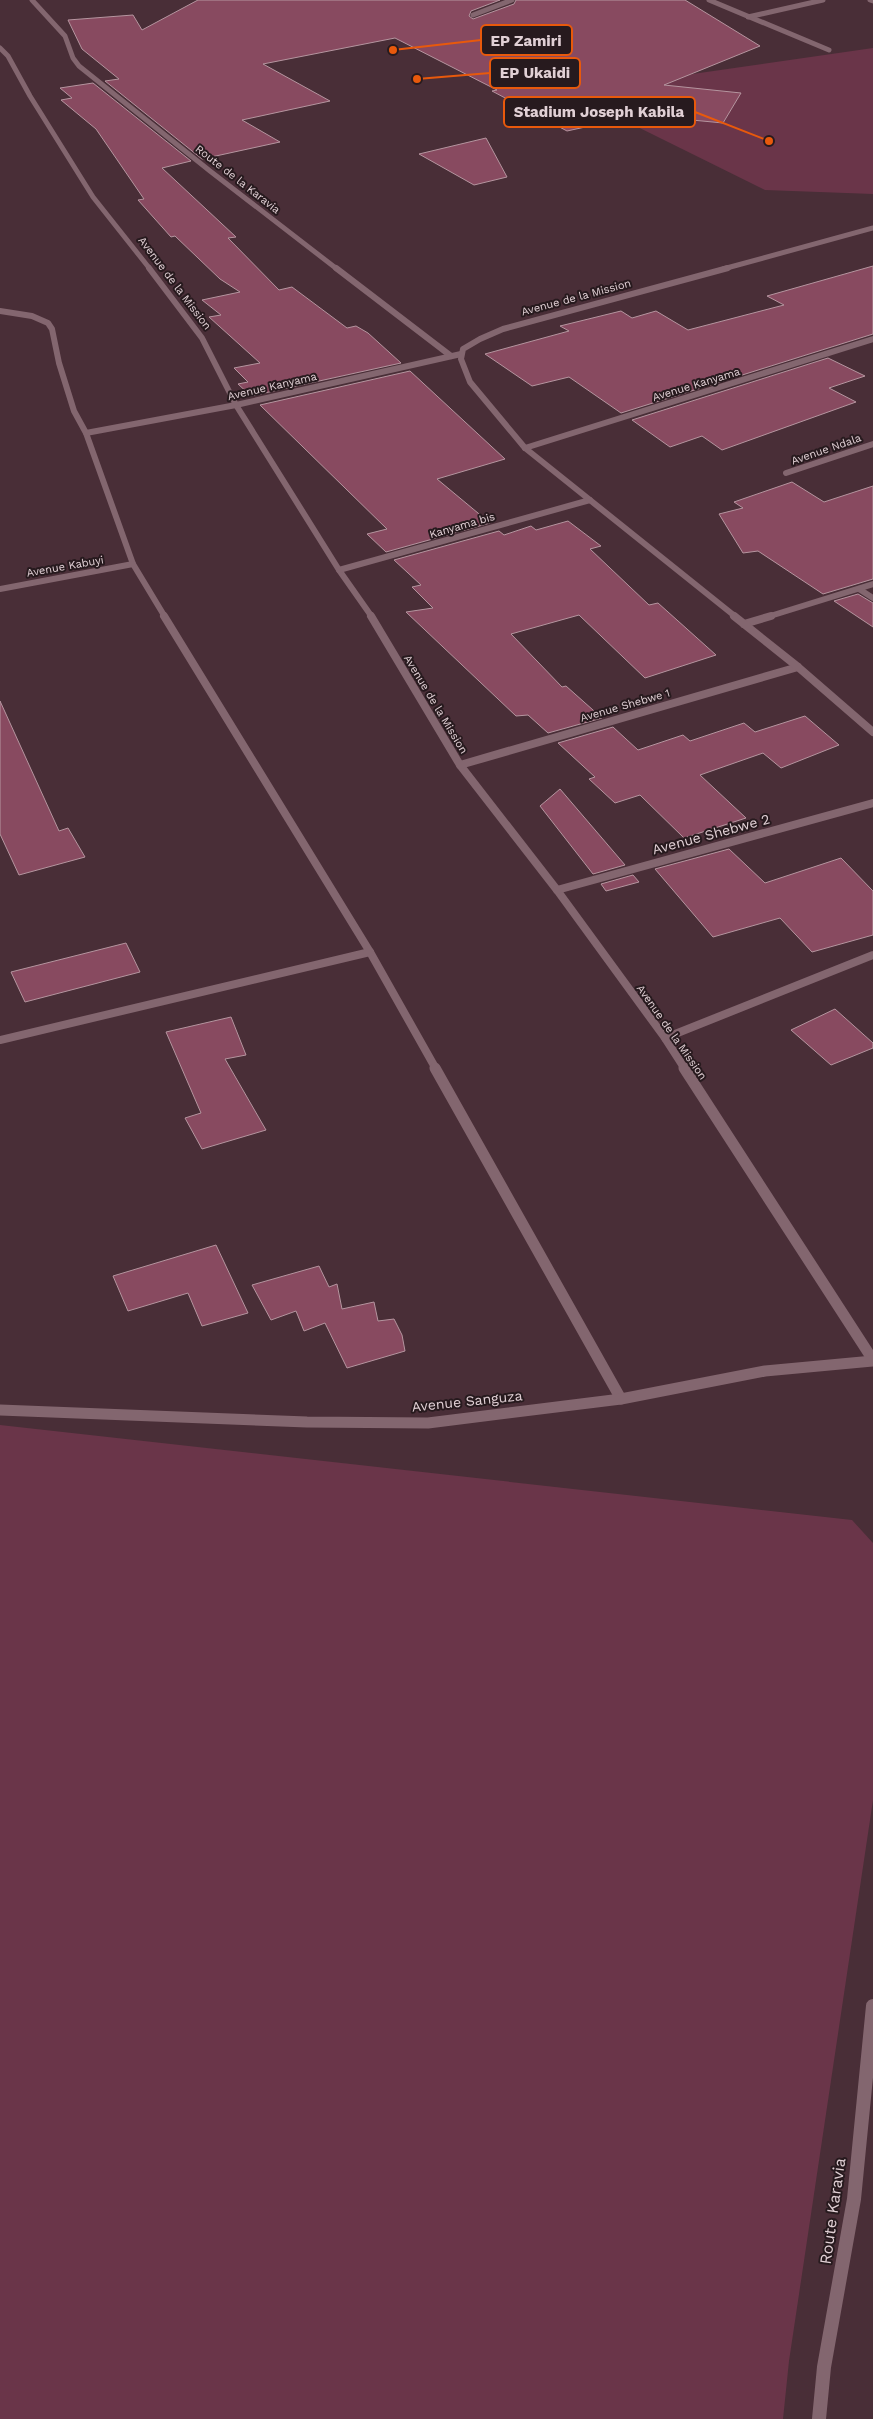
<svg xmlns="http://www.w3.org/2000/svg" width="873" height="2419" font-family="'Work Sans',sans-serif">
<style>
.green{fill:#6a3549}
.building{fill:#884a60;stroke:#b5959f}
.lines{fill:none;stroke-linecap:round;stroke-linejoin:round}
.minor-far3{stroke:#83666f;stroke-width:5}
.minor-far2{stroke:#83666f;stroke-width:6}
.minor-far1{stroke:#83666f;stroke-width:8}
.minor{stroke:#83666f;stroke-width:11}
.tertiary-far3{stroke:#83666f;stroke-width:5}
.tertiary-far2{stroke:#83666f;stroke-width:6}
.tertiary-far1{stroke:#83666f;stroke-width:8}
.tertiary{stroke:#83666f;stroke-width:14}
.labels{text-anchor:middle;stroke-width:4;stroke-linejoin:round;paint-order:stroke}
.far-street-label{font-size:11px;fill:#e1d0d5;stroke:#271a1e}
.street-label{font-size:14px;fill:#e1d0d5;stroke:#271a1e}
.near-street-label{font-size:16px;fill:#e1d0d5;stroke:#271a1e}
.leader{fill:none;stroke:#e8590c;stroke-width:2}
.callout-dot{fill:#e8590c;stroke:#271a1e;stroke-width:2}
.callout{fill:#271a1e;stroke:#e8590c;stroke-width:2}
.callout-label{font-size:15px;text-anchor:middle;font-weight:bold;fill:#e1d0d5}
</style>
<rect width="100%" height="100%" fill="#492e37"/>
<g class="green">
<polygon points="873,48 873,194 765,190 567,92"/>
<polygon points="0,1425 852,1520 873,1543 873,1800 789,2361 783,2419 0,2419"/>
</g>
<g class="building">
<polygon points="198,0 500,0 471,11 469,16 473,19 514,4 516,0 685,0 760,46 664,85 741,93 723,123 640,115 567,131 492,91 497,90 395,38 263,64 330,101 242,120 280,142 202,159 105,81 119,79 82,49 68,20 133,15 142,30"/>
<polygon points="93,83 191,161 162,168 236,237 228,238 279,290 292,287 347,328 356,326 368,333 401,363 251,396 238,384 248,382 234,368 260,363 209,317 221,315 202,300 240,292 220,279 175,236 171,237 138,200 144,199 96,129 61,100 72,98 60,88"/>
<polygon points="486,138 507,177 474,185 419,154"/>
<polygon points="873,266 873,334 621,413 569,377 532,386 485,354 569,331 560,326 621,311 632,318 656,311 688,330 784,305 767,296"/>
<polygon points="828,358 865,376 829,388 856,402 722,450 702,436 670,447 632,420"/>
<polygon points="410,371 505,459 437,479 490,523 386,552 367,534 387,529 260,405"/>
<polygon points="792,482 824,502 873,486 873,579 823,594 758,551 743,553 719,514 743,508 734,502"/>
<polygon points="568,521 601,546 590,549 649,605 658,603 716,655 645,678 579,615 511,634 562,687 566,686 602,718 548,733 528,715 516,716 406,612 433,608 412,587 421,585 394,560 499,531 504,535 531,526 536,530"/>
<polygon points="858,594 873,603 873,627 834,601"/>
<polygon points="0,701 59,831 68,828 85,857 19,875 0,834"/>
<polygon points="805,716 839,745 781,768 763,753 700,775 746,818 684,838 640,795 615,803 589,779 595,777 558,743 613,727 638,750 683,735 690,741 744,723 755,732"/>
<polygon points="560,789 625,865 593,874 540,806"/>
<polygon points="729,849 765,883 841,858 873,891 873,935 812,952 780,918 713,937 655,869"/>
<polygon points="633,875 639,882 606,891 601,884"/>
<polygon points="126,943 140,972 25,1002 11,972"/>
<polygon points="835,1009 873,1043 873,1048 831,1065 791,1030"/>
<polygon points="231,1017 246,1055 225,1059 266,1130 202,1149 185,1118 201,1113 166,1032"/>
<polygon points="216,1245 248,1313 202,1326 188,1293 128,1311 113,1276"/>
<polygon points="319,1266 329,1287 337,1284 342,1309 374,1302 378,1321 394,1319 402,1335 405,1351 347,1368 325,1323 304,1331 296,1311 271,1320 252,1285"/>
</g>
<g class="lines">
<g class="minor-far3">
<polyline points="32,0 65,36 73,58 79,66 210,171 337,269"/>
<polyline points="709,0 829,50"/>
<polyline points="870,0 873,1"/>
<polyline points="473,15 512,0"/>
<polyline points="748,17 823,0"/>
<polyline points="0,48 8,56 30,96 93,197 150,269"/>
</g>
<g class="minor-far2">
<polyline points="149,268 202,338 236,405 339,570 372,617"/>
<polyline points="336,268 451,356"/>
<polyline points="0,311 32,316 48,323 52,329 59,363 74,411 86,433 133,564 165,617"/>
<polyline points="86,433 236,405 461,354"/>
<polyline points="525,448 873,339"/>
<polyline points="786,473 873,444"/>
<polyline points="339,570 590,500"/>
<polyline points="0,589 133,564"/>
<polyline points="859,589 873,598"/>
<polyline points="767,617 873,584"/>
</g>
<g class="minor-far1">
<polyline points="164,616 370,952 436,1069"/>
<polyline points="371,616 460,765 557,890 665,1038 685,1069"/>
<polyline points="744,624 771,616"/>
<polyline points="460,765 798,667"/>
<polyline points="557,890 873,803"/>
<polyline points="665,1038 873,955"/>
<polyline points="0,1040 370,952"/>
</g>
<g class="minor">
<polyline points="435,1068 621,1399"/>
<polyline points="684,1068 873,1360"/>
<polyline points="0,1410 307,1422 428,1423 621,1399 765,1371 873,1361"/>
</g>
<polyline class="tertiary-far3" points="723,269 873,228"/>
<polyline class="tertiary-far2" points="728,268 503,329 480,339 463,349 461,359 470,382 525,448 736,617"/>
<polyline class="tertiary-far1" points="734,616 798,667 873,732"/>
<polyline class="tertiary" points="819,2419 824,2367 854,2199 873,2006"/>
</g>
<g class="labels">
<g class="far-street-label">
<text transform="translate(238 179) rotate(38)" y="4">Route de la Karavia</text>
<text transform="translate(175 283) rotate(53)" y="4">Avenue de la Mission</text>
<text transform="translate(576 297) rotate(-15)" y="4">Avenue de la Mission</text>
<text transform="translate(696 384) rotate(-17)" y="4">Avenue Kanyama</text>
<text transform="translate(272 386) rotate(-13)" y="4">Avenue Kanyama</text>
<text transform="translate(826 449) rotate(-19)" y="4">Avenue Ndala</text>
<text transform="translate(462 525) rotate(-16)" y="4">Kanyama bis</text>
<text transform="translate(65 566) rotate(-10)" y="4">Avenue Kabuyi</text>
<text transform="translate(436 704) rotate(59)" y="4">Avenue de la Mission</text>
<text transform="translate(625 705) rotate(-16)" y="4">Avenue Shebwe 1</text>
<text transform="translate(672 1032) rotate(55)" y="4">Avenue de la Mission</text>
</g>
<g class="street-label">
<text transform="translate(711 834) rotate(-15)" y="5">Avenue Shebwe 2</text>
<text transform="translate(467 1401) rotate(-6)" y="5">Avenue Sanguza</text>
</g>
<g class="near-street-label">
<text transform="translate(832 2211) rotate(-82)" y="6">Route Karavia</text>
</g>
</g>
<path class="leader" d="M393 50L481 40M417 79L490 73M769 141L695 112"/>
<g class="callout-dot">
<circle cx="393" cy="50" r="5"/>
<circle cx="417" cy="79" r="5"/>
<circle cx="769" cy="141" r="5"/>
</g>
<g class="callout">
<rect x="481" y="25" width="91" height="30" rx="5"/>
<rect x="490" y="58" width="90" height="30" rx="5"/>
<rect x="504" y="97" width="191" height="30" rx="5"/>
</g>
<g class="callout-label">
<text x="526" y="46">EP Zamiri</text>
<text x="535" y="78">EP Ukaidi</text>
<text x="599" y="117">Stadium Joseph Kabila</text>
</g>
</svg>
